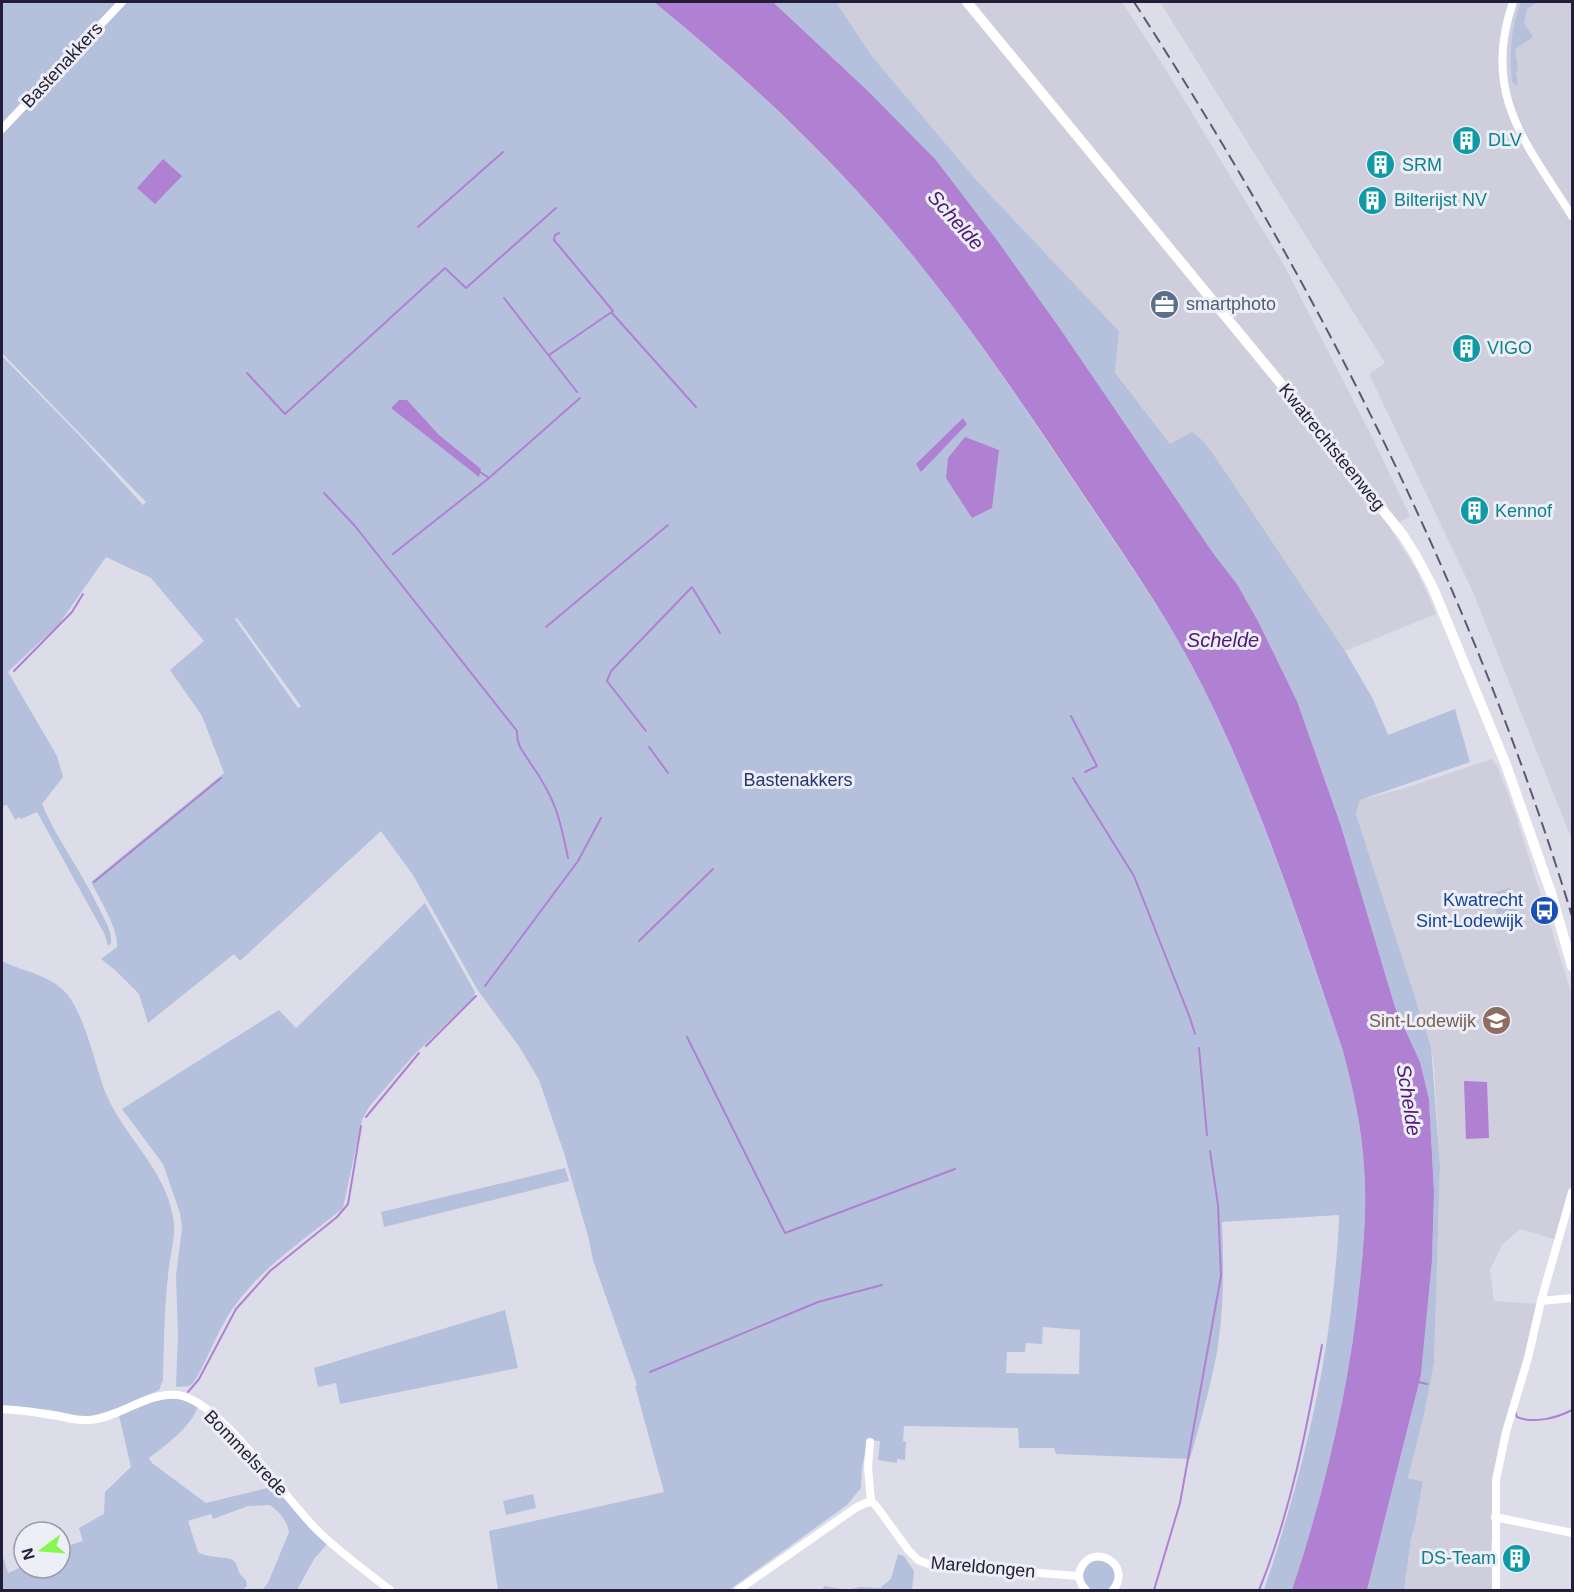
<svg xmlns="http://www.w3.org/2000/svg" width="1574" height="1592" font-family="Helvetica,sans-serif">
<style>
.built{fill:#cecedd}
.green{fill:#b4c0dc;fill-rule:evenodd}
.water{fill:#b081d2}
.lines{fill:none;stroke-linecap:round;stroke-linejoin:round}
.stream{stroke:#b081d2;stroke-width:2}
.minor{stroke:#fff;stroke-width:8}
.tertiary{stroke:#fff;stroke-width:10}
.rail{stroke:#5d5875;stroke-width:2;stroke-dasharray:12 6;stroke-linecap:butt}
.labels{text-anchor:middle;stroke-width:6;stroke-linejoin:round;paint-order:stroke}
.street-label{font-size:18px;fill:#221e39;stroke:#edeef6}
.culture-label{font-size:18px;fill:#0d838f;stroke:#edeef6;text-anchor:start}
.service-label{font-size:18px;fill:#4e5e75;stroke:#edeef6;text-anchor:start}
.park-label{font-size:18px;fill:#273571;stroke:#edeef6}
.transit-label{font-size:18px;fill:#164399;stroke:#edeef6;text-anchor:end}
.education-label{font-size:18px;fill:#785e54;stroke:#edeef6;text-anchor:end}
.water-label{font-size:20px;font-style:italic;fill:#501776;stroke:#edeef6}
</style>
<rect width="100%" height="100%" fill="#ddddea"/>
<g class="built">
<polygon points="836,2 1122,2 1166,70 1284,265 1373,439 1410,516 1390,528 1417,571 1436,614 1345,651 1214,455 1202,440 1192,433 1170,444 1115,371 1119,331 976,180 871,55"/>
<polygon points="1160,2 1572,2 1572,840 1473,592 1369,374 1385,363"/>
<polygon points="1492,759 1498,768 1515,813 1572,995 1572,1183 1557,1240 1520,1229 1502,1245 1490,1270 1494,1301 1537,1304 1496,1479 1495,1532 1491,1542 1492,1590 1404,1590 1411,1539 1415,1525 1423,1483 1408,1478 1424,1415 1434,1363 1440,1165 1434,1067 1431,1047 1356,814 1360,800 1402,789"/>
</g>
<g class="green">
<path d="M2 2H654C738 71 818 145 889 227 959 309 1018 397 1077 486 1121 552 1168 616 1203 687 1261 803 1301 929 1343 1051 1353 1089 1362 1128 1364 1167 1367 1205 1364 1243 1360 1281 1350 1386 1325 1490 1292 1590H1264C1297 1491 1324 1388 1334 1283 1336 1261 1339 1237 1339 1215L1222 1222C1224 1265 1224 1309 1217 1352 1210 1388 1200 1424 1190 1459L1056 1454 1054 1448H1019L1018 1428 904 1426 903 1441 906 1442 905 1460 897 1459V1463L878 1460 880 1441 868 1440 862 1468 861 1488 847 1505 729 1590H498L489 1531 664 1492 635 1386 637 1385 593 1260 588 1236 564 1153 539 1080 520 1048 477 989 413 875 381 831 240 961 234 954 148 1023 139 994 115 970 101 959 117 947C119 930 99 898 91 882L224 773 202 716 170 670 204 641 151 578 106 557 59 624 8 672 57 756 63 777 42 804C57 840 82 872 99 908 104 919 112 930 111 943L108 946 105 935 37 812 21 819 19 817 15 820 7 805 3 806 2 356 79 435 143 505 146 502 2 353ZM237 618 301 706 298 708 235 619ZM1043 1327 1080 1330 1079 1374 1006 1373 1007 1352H1025L1026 1343 1042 1344Z"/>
<polygon points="773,2 836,2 871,55 976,180 1119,331 1115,372 1170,444 1192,432 1202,440 1214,455 1345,651 1373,699 1388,735 1455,709 1470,762 1360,800 1356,814 1431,1047 1440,1165 1434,1363 1424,1415 1408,1478 1423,1482 1415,1525 1411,1539 1404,1590 1367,1590 1421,1375 1432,1261 1434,1192 1429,1099 1420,1062 1395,1007 1341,826 1297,701 1258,621 1237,584 1213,553 1061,330 997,240 936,160 868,91"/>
<path d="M1521 2H1538L1527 9 1524 23 1533 37 1515 49 1518 70 1516 72 1518 86 1512 82C1509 54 1511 28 1521 2Z"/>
<polygon points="1510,888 1519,918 1499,923 1491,893"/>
<path d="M425 903 475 992 474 997 413 1056 369 1107 362 1120 343 1208C303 1241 257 1270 229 1314 215 1336 207 1362 193 1383L189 1386 177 1387 176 1385 178 1335 176 1276 182 1228 180 1213 163 1164 122 1109 279 1010 296 1028Z"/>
<path d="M2 961C21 971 47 974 63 990 84 1009 95 1066 106 1094 125 1138 165 1169 173 1217 177 1236 169 1257 168 1276 164 1310 164 1346 163 1380L159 1390 124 1406 92 1416 83 1417 51 1410 2 1406Z"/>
<polygon points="565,1168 569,1181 384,1227 381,1212"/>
<polygon points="505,1310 518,1368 340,1404 336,1383 318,1387 314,1368"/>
<path d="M167 1397 185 1398 198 1407C189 1429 167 1444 149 1458L152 1463 206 1503 275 1486 327 1544 314 1559 297 1590H262L268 1583 289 1532C287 1520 279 1512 270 1505L248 1506 213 1519 211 1514 188 1521 198 1552C209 1559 230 1556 234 1561 237 1564 238 1570 240 1574 244 1579 247 1579 247 1586L242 1590H2V1554L8 1573 24 1566V1568H60V1548L83 1541 79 1528 104 1514 105 1492 131 1467 119 1416 141 1406Z"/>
<polygon points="533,1494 536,1508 506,1515 503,1501"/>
<polygon points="898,1554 904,1556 914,1571 912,1590 823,1590 824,1586 847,1590 860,1587 880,1588 891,1579"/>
<circle cx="1099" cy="1576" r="16"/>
</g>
<g class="water">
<path d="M654 2H773L868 91 936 160 997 240 1061 330 1213 553 1237 584 1258 621 1297 701 1341 826 1395 1007 1420 1062 1429 1099 1434 1192 1432 1261 1421 1375 1367 1590H1292C1325 1490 1350 1386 1360 1281 1364 1243 1367 1205 1364 1167 1362 1128 1353 1089 1343 1051 1302 929 1261 803 1203 687 1169 618 1124 555 1081 491 1021 401 960 310 889 227 818 144 738 71 654 2Z"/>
<polygon points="163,159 182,176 155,204 137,188"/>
<polygon points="399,400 407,400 439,435 481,469 479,477 391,408"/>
<polygon points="963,418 967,424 921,472 916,464"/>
<polygon points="965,437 999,450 992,508 972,518 946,478 948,458"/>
<polygon points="1464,1081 1487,1082 1489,1138 1466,1139"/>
</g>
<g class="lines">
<g class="stream">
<polyline points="418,227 503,152"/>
<polyline points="504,298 577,392"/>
<polyline points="612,313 696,407"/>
<polyline points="549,355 613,311 554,240 555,235 559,233"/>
<polyline points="247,373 285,414 445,268 466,288 556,208"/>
<polyline points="480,472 489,478"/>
<path d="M324 493 355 526 517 731C516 745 524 753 531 764 555 798 560 818 568 858"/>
<polyline points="393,554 489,478 580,398"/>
<polyline points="546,627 668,525"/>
<polyline points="14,671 72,612 83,594"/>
<polyline points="1071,716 1097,766 1085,772"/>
<polyline points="646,731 607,681 611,671 692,587 720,633"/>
<polyline points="649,747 668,773"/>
<polyline points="1073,778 1134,876 1190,1018 1195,1034"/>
<polyline points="94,882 221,778"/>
<polyline points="639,941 713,869"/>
<polyline points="485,986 578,861 601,818"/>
<polyline points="687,1037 785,1233 955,1169"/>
<polyline points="426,1046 476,996"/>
<polyline points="1199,1048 1207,1135"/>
<polyline points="366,1117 419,1053"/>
<polyline points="650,1372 818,1302 882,1285"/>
<polyline points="1418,1382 1427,1384"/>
<polyline points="188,1392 199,1379 236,1309 270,1271 337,1217 348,1204 361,1126"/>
<path d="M1515 1411 1517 1417C1533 1424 1557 1418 1572 1410"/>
<polyline points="1154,1590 1180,1503 1221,1276 1218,1205 1210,1151"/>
<path d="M1259 1590C1291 1512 1307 1427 1322 1345"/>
</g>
<g class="minor">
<path d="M1513 2C1481 94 1526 143 1572 216"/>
<polyline points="2,129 122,2"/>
<polyline points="1541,1301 1572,1298"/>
<path d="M2 1409C18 1410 35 1412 51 1415 63 1416 75 1421 87 1420 117 1420 147 1391 178 1395 221 1401 285 1499 317 1530 339 1552 366 1571 390 1590"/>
<polyline points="870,1442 868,1467 871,1501"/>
<polyline points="1495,1517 1572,1533"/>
<polyline points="738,1590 857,1507 871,1501 877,1507 909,1551 918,1560 931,1565 1079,1576"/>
<path d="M1086 1590C1080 1584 1077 1576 1081 1568 1094 1542 1133 1565 1113 1590"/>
<polyline points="1496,1590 1496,1480 1506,1432 1528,1358 1541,1301 1572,1192"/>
</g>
<polyline class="tertiary" points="967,2 1305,413 1402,534 1416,556 1433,588 1506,765 1551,893 1572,966"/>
<path class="rail" d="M1134 2C1318 286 1473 592 1572 916"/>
</g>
<defs>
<symbol id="building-disc" viewBox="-11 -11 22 22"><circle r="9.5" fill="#0f9aa8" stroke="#edeef6"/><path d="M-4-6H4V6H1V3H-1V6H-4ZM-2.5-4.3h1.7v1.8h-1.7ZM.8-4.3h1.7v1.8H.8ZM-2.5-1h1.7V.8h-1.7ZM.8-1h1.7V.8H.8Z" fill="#fff"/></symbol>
<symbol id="office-disc" viewBox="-11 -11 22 22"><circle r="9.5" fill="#5c6f8a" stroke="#edeef6"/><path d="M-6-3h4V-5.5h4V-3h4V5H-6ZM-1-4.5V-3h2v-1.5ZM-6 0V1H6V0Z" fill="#fff"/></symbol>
<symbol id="bus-disc" viewBox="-11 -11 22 22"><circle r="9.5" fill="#1a4fb4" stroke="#edeef6"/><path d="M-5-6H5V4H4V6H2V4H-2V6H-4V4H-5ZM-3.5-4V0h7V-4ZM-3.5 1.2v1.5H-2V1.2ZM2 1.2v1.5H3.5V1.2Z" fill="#fff"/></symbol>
<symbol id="school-disc" viewBox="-11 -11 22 22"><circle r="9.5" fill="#8d6e63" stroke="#edeef6"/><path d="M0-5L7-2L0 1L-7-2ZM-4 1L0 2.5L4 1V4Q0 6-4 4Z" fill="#fff"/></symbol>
</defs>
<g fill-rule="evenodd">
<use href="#building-disc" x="1450" y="124" width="33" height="33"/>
<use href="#building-disc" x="1364" y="148" width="33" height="33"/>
<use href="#building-disc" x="1356" y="184" width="33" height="33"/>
<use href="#office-disc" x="1148" y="288" width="33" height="33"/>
<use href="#building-disc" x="1450" y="332" width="33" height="33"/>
<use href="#building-disc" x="1458" y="494" width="33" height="33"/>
<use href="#bus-disc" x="1528" y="894" width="33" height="33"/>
<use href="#school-disc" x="1480" y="1004" width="33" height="33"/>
<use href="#building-disc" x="1500" y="1542" width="33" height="33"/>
</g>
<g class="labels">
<g class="street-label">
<text transform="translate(62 65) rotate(-47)" y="6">Bastenakkers</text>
<text transform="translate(1332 447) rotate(51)" y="6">Kwatrechtsteenweg</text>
<text transform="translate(246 1453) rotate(46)" y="6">Bommelsrede</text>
<text transform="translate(983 1567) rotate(5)" y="6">Mareldongen</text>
</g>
<g class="culture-label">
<text x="1488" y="146">DLV</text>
<text x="1402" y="171">SRM</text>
<text x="1394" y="206">Bilterijst NV</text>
<text x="1487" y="354">VIGO</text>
<text x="1495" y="517">Kennof</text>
<text x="1496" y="1564" text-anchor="end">DS-Team</text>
</g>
<g class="service-label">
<text x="1186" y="310">smartphoto</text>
</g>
<g class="park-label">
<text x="798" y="786">Bastenakkers</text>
</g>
<g class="transit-label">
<text x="1523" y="906">Kwatrecht<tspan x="1523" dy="21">Sint-Lodewijk</tspan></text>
</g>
<g class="education-label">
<text x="1476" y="1027">Sint-Lodewijk</text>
</g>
<g class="water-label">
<text transform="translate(956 220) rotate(48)" y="7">Schelde</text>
<text x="1223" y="647">Schelde</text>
<text transform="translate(1409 1100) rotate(81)" y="7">Schelde</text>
</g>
</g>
<rect width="1574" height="1592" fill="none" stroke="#221e39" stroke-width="6"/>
<g transform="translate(42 1550) rotate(254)"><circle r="28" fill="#edeef6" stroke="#9c9baa" stroke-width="1.5"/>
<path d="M0-4.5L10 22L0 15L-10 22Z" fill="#84f84d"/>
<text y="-9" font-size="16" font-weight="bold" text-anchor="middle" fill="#221e39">N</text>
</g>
</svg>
